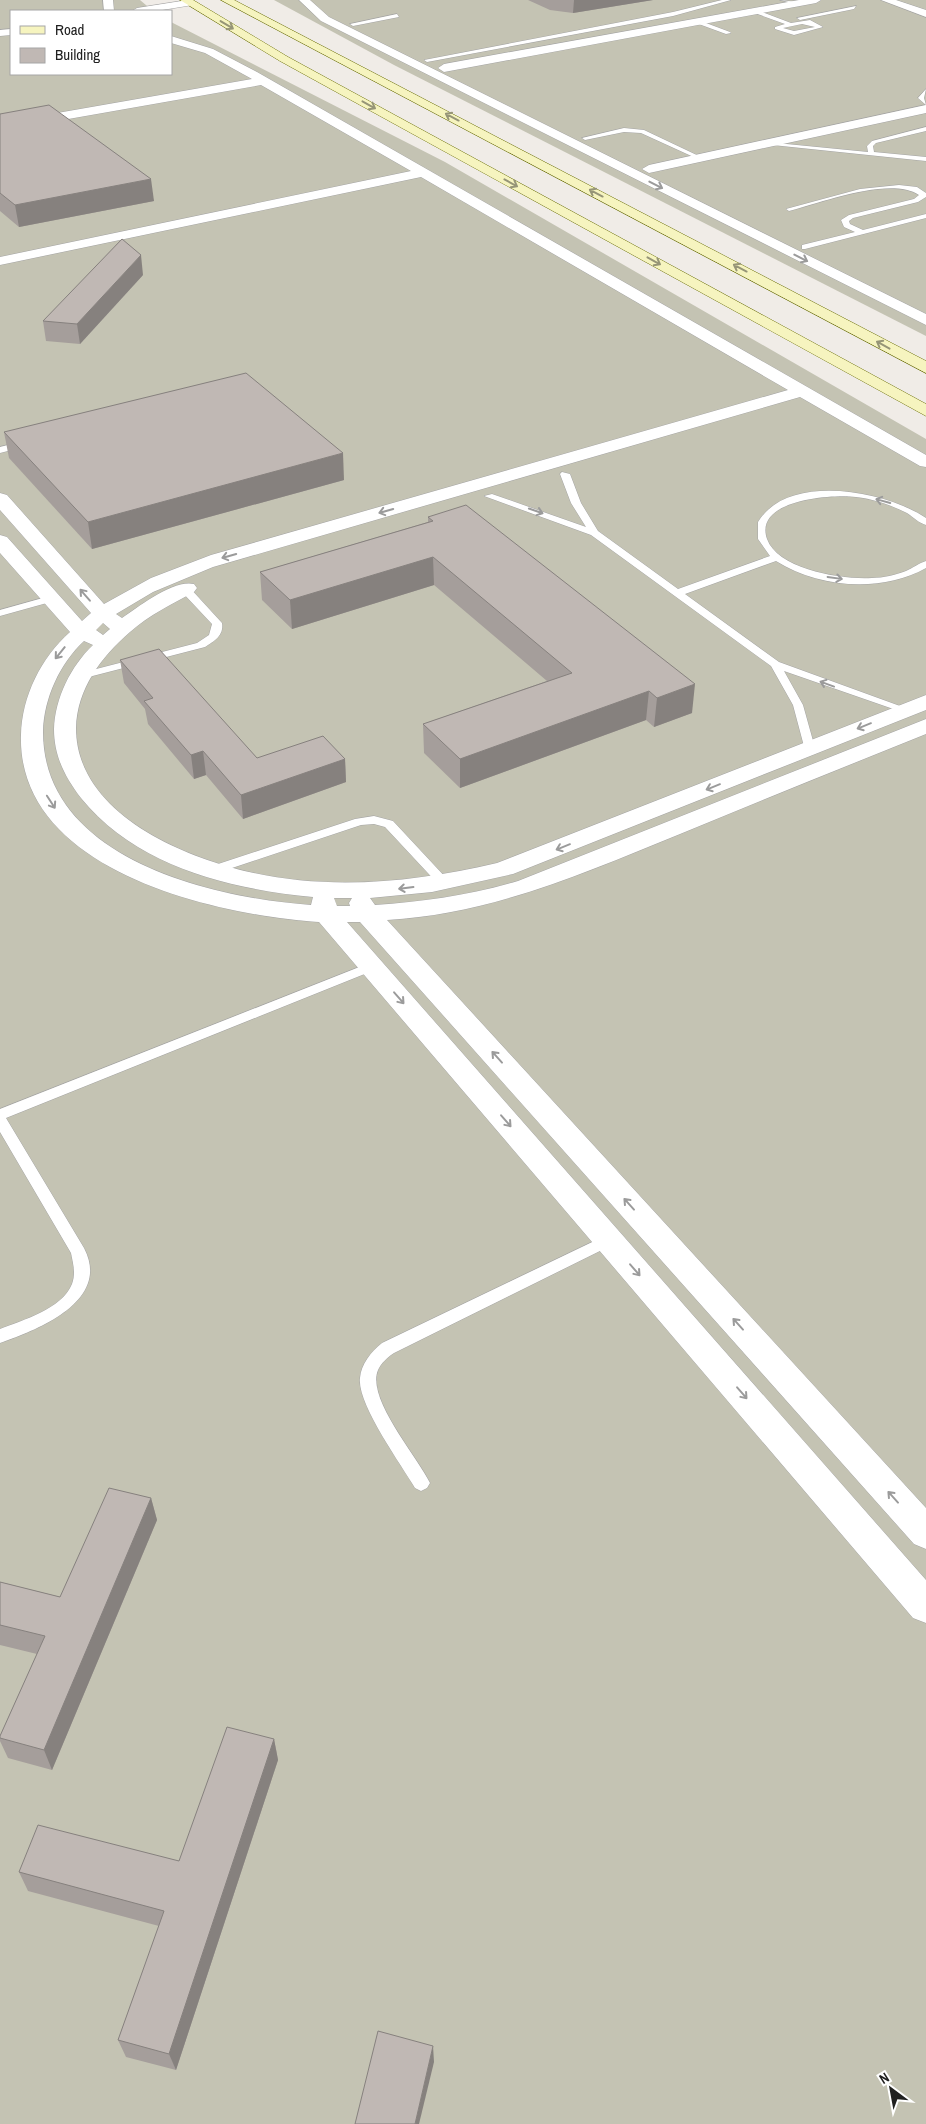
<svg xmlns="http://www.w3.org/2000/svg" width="926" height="2124" font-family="'Archivo Narrow',sans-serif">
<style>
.construction{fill:#c4c3b3}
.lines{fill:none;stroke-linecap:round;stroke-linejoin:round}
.lane-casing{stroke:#a4a4a4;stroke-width:1}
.street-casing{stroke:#a4a4a4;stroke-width:1}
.secondary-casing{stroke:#6e720c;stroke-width:1}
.lane{fill:#fff;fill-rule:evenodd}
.street{fill:#fff;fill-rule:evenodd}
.secondary{fill:#f6f4bf;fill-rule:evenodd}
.wall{fill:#a59e9b}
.shaded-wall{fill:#86817e}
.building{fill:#c0b8b4;stroke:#86817e}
.oneway{stroke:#969577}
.oneway2{stroke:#9b9b9b}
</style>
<rect width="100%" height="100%" fill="#f0ece7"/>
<g class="construction">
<polygon points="0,0 140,0 153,11 11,11 11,74 171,74 171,22 445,162 926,439 926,2124 0,2124"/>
<polygon points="274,0 926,0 926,336 394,65"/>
</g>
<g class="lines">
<defs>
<g id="lane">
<polygon points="722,0 731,0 673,16 427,62 424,60 673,12"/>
<polygon points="780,0 805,3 802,5"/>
<polygon points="856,6 854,9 800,20 797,18"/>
<path d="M754 9 791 23 810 20 823 27 794 35 775 29V27L785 24 752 12ZM802 24 815 27 794 31 783 28Z"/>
<polygon points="397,14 399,17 353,26 350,24"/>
<polygon points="698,20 730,32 731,33 726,34 696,23"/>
<polygon points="926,89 924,98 926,105 918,98"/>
<polygon points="926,127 926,131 876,143 873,146 874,152 926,157 926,161 763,144 766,142 868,152 867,146 872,141"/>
<polygon points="624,128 644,130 703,158 698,159 641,133 624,132 585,140 582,138"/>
<path d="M899 185 917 187 926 193V197L918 202 853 218 849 221 850 224 863 230 926 214V218L805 249H802V245L855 232 844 227 841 220 849 215 914 199 919 195C890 176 821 203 789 211L786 209 860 189Z"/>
<polygon points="24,441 27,442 27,446 0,453 0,447"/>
<path d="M562 472 570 474 581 503 598 531 678 589 770 556 758 539V522C788 472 886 491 926 518V525C919 523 913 517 907 513 891 505 874 499 856 497 834 494 753 499 767 539 778 570 844 580 872 578 884 578 895 575 906 571 913 568 919 563 926 561V568C881 593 819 588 776 561L685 594 779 662 911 710 910 712H902L784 671 803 705 815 748 813 750H805L793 705 771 666 591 535 484 496 492 494 586 527 571 503 560 474Z"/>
<path d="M185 586 189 587 222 623C224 636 214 641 205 647L77 680 73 679V675L197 643 209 635 212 624 181 591 180 589Z"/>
<polygon points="50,596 55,599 54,601 0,616 0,610"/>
<polygon points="374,816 393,821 448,880 450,883 448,886 440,886 385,827 374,824 361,825 217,873 209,873 207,870 209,867 355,819"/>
<path d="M372 962 377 963 378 966 377 969 6 1118 84 1248C112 1301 37 1330 0 1343V1329C23 1320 62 1309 72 1284 76 1273 73 1263 71 1253L0 1132V1109Z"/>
<path d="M609 1234 614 1236 617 1240 614 1244 394 1353C388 1357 381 1363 378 1370 366 1398 417 1456 430 1483L427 1488 421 1491 415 1488C401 1464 357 1404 360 1378 361 1364 371 1352 382 1343Z"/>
</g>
<g id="street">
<polygon points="103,0 113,0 114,11 104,11"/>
<polygon points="188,0 193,1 193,5 156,11 132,11 137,8"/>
<polygon points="299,0 310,0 329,17 926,314 926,325 321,21"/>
<polygon points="799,0 821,0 816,3 444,72 438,68 444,64"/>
<polygon points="881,0 896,0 926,10 926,17"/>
<polygon points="11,29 11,35 0,36 0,30"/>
<path d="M171 36 213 49 257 72 926 455V467L920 466 800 397 213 567 153 592 116 614 122 618C138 607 174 579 194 584L197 588 194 592C172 604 149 615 130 632 101 657 77 689 76 728 76 812 180 856 249 872 331 891 416 882 497 863L926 695V710L513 874 432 892 370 898 375 905C423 902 471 895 518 881L926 719V734C844 767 762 800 680 834 584 873 492 914 387 920L926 1508V1549L914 1544 360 922H347L926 1580V1623L913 1618 319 922C215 915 17 871 21 735 22 696 41 658 70 632L0 553V535L7 537 82 621 91 613 0 510V493L7 495 104 604 151 578 211 555 788 390 421 177 0 265V257L411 171 261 85 0 131V123L252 79 205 53 171 43ZM103 623 110 629 103 635 96 630ZM84 641 93 645C71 666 55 698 54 729 54 756 65 777 81 798 136 866 229 889 313 897L311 905C211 898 42 858 43 731 44 698 60 663 84 641ZM334 898H352L349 903 350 906H337Z"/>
<polygon points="926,105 926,113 649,173 642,169 649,165"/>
</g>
<g id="secondary">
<polygon points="180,0 193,0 288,57 926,404 926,416 280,61"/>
<polygon points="221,0 234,0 926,361 926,373"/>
</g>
</defs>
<use href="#lane" class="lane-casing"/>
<use href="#street" class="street-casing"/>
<use href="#secondary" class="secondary-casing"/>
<use href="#lane" class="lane"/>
<use href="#street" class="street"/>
<use href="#secondary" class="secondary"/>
</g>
<g class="wall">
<polygon points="528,0 653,0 573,13 550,10"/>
<polygon points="0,114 154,201 19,227 0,211"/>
<polygon points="143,275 80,344 46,341 43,321"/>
<polygon points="4,432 344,480 92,549 9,458"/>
<polygon points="428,517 692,713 654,727 646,720 460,788 424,753 423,724 547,681 434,585 292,629 262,600 260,572 428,522"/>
<polygon points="120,660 257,758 345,759 346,782 243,819 206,775 194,779 148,724 145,709 124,683"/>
<polygon points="151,1498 157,1520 52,1770 8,1758 0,1741 0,1736 37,1654 0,1645 0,1582 60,1597"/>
<polygon points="274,1739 278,1760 176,2070 126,2057 118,2040 159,1926 28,1891 19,1872 179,1861"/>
</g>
<g class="shaded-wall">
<polygon points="574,0 653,0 573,13"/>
<polygon points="151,179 154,201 19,227 15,205"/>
<polygon points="141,255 143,275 80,344 77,324"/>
<polygon points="343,453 344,480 92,549 88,522"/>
<polygon points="433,557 434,585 292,629 290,600"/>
<polygon points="695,684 692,713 654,727 657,698"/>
<polygon points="649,691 646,720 460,788 460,759"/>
<polygon points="203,751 206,775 194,779 191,755"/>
<polygon points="345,759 346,782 243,819 241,795"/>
<polygon points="151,1498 157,1520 52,1770 44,1750"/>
<polygon points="274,1739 278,1760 176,2070 169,2054"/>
<polygon points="433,2046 434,2062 419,2124 415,2124"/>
</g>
<g class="building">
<polygon points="49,105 151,179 15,205 0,193 0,114"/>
<polygon points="122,239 141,255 77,324 43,321"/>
<polygon points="246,373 343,453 88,522 4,432"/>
<polygon points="466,505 695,684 657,698 649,691 460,759 423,724 572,673 433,557 290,600 260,572 433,521 428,517"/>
<polygon points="159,649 257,758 323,736 345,759 241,795 203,751 191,755 144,701 153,698 120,660"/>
<polygon points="109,1488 151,1498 44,1750 0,1738 0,1736 45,1636 0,1625 0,1582 60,1597"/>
<polygon points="227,1727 274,1739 169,2054 118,2040 164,1911 19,1872 38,1825 179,1861"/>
<polygon points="378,2031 433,2046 415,2124 355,2124"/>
</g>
<defs><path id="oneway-shaft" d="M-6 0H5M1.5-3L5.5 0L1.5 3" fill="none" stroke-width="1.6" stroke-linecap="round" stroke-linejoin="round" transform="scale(1.25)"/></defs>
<g class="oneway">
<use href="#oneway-shaft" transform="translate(227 25) rotate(31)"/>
<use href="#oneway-shaft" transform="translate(369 105) rotate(29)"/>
<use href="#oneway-shaft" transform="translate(452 117) rotate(-152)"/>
<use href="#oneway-shaft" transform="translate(511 183) rotate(29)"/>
<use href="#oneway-shaft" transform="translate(596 193) rotate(-152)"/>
<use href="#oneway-shaft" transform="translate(654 261) rotate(29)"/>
<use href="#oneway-shaft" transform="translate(740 268) rotate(-152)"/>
<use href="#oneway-shaft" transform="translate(883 345) rotate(-151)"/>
</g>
<g class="oneway2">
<use href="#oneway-shaft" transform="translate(656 185) rotate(27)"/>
<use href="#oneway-shaft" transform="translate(801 258) rotate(27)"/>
<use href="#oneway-shaft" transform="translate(883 501) rotate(-165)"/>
<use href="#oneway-shaft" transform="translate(386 511) rotate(164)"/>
<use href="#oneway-shaft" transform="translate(536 511) rotate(19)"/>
<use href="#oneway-shaft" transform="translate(229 556) rotate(164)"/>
<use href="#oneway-shaft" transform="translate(835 578) rotate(8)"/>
<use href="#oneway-shaft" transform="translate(85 595) rotate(-131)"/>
<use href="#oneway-shaft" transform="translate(60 653) rotate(129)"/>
<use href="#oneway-shaft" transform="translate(827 684) rotate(-160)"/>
<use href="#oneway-shaft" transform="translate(864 726) rotate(158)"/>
<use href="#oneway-shaft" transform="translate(713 787) rotate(158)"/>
<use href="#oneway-shaft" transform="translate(51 802) rotate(57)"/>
<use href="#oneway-shaft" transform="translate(563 847) rotate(158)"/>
<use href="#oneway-shaft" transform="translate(406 888) rotate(173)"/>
<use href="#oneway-shaft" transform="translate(399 998) rotate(49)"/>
<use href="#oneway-shaft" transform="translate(497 1057) rotate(-132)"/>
<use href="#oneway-shaft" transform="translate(506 1121) rotate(49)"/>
<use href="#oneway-shaft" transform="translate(629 1204) rotate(-132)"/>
<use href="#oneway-shaft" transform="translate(635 1270) rotate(49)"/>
<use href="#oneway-shaft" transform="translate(738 1324) rotate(-132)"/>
<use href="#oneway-shaft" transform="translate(742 1393) rotate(49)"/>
<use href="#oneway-shaft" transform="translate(893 1497) rotate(-132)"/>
</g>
<rect x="10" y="10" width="162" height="65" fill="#ffffff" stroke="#a6a6a6"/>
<rect x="20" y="26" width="25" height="8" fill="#f6f4bf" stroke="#a6a6a6"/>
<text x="55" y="35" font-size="15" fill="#202020">Road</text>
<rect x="20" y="48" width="25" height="15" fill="#c0b8b4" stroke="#a6a6a6"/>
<text x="55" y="60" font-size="15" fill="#202020">Building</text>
<g transform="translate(891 2089) rotate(328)" stroke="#ffffff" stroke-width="4" paint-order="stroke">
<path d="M0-4L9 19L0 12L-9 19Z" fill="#202020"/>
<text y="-8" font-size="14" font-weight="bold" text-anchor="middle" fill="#202020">N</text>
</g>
</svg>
